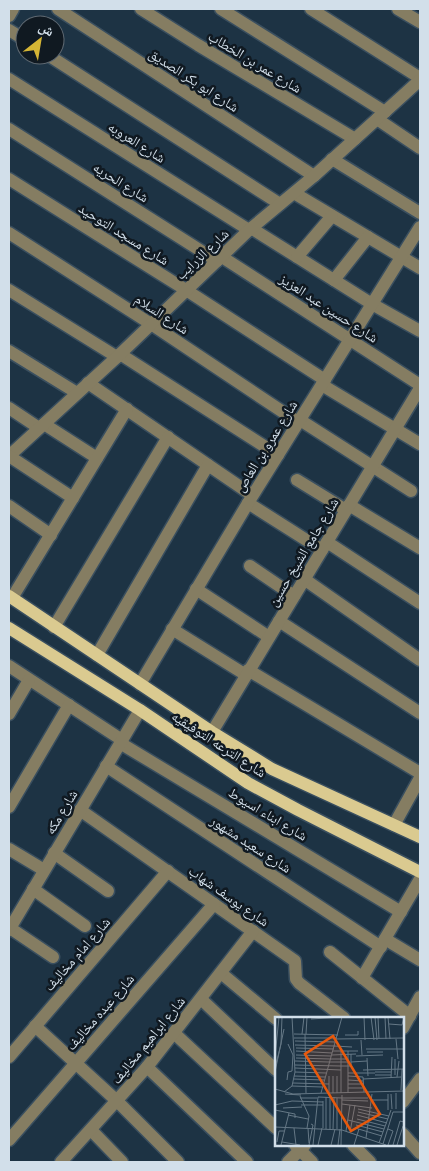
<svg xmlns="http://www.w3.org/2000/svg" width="429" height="1171" font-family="'IBM Plex Sans','Noto Naskh Arabic',sans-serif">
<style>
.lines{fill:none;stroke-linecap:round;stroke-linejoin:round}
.minor-casing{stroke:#3a4f5f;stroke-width:15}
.major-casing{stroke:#3a4f5f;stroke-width:15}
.minor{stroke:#857d62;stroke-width:12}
.major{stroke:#daca90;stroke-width:12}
.labels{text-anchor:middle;stroke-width:5;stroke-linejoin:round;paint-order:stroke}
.street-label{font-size:14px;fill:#d2dfea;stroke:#101921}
.inset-road{fill:none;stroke:#657886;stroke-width:1}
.view{fill:#e8590c;fill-opacity:0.15;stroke:#e8590c;stroke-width:2.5}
.inset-edge{fill:none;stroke:#d2dfea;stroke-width:2.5}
</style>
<rect width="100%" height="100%" fill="#1d3344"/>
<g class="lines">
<defs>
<g id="minor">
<polyline points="58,9 314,176"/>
<polyline points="141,9 198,45 355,139"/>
<polyline points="221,9 385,112"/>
<polyline points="311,9 420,78"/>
<polyline points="398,9 420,22"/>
<polyline points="9,16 13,9"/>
<polyline points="9,30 25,40"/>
<polyline points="48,55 280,204"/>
<polyline points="9,79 249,230"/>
<polyline points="377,119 420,148"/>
<polyline points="9,129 217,261"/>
<polyline points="332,159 420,213"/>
<polyline points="9,179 186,290 325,380"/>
<polyline points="294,193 420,268"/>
<polyline points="251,228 372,304 420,331"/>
<polyline points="9,233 151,324 298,422"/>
<polyline points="222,257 420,385"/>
<polyline points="297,257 332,216"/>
<polyline points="334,280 368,237"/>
<polyline points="9,290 117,357"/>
<polyline points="9,351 77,393"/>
<polyline points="120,354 278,455"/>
<polyline points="88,383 252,495"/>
<polyline points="322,385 420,444"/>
<polyline points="9,408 39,428"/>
<polyline points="300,420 411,491"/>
<polyline points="44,424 97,458"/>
<polyline points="9,456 117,357 249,230 314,176 420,80"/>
<polyline points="9,456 73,498"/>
<polyline points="297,480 346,510"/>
<polyline points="248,503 322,550"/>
<polyline points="349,505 420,548"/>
<polyline points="9,506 51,535"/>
<polyline points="327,542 420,603"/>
<polyline points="250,566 294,596"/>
<polyline points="304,579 420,660"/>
<polyline points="196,589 269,637"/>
<polyline points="12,598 127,409"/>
<polyline points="279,621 420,713"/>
<polyline points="54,627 168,437"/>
<polyline points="172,629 246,675"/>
<polyline points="97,655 208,465"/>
<polyline points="9,666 122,740"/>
<polyline points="248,670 420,773"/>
<polyline points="140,684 248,503 420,227"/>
<polyline points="9,714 29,680"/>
<polyline points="212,732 420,388"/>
<polyline points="120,743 401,912"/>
<polyline points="106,766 381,947"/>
<polyline points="9,807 69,705"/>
<polyline points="80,810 295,961 296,979 299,983 344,1018"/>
<polyline points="394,825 420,778"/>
<polyline points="9,849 44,870"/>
<polyline points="54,853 108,891"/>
<polyline points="33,889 85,926"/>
<polyline points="10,928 53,957"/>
<polyline points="9,930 140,710"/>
<polyline points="385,939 420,960"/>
<polyline points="330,952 410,1016"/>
<polyline points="221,973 276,1019"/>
<polyline points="362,978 420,879"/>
<polyline points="201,999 276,1070"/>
<polyline points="35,1026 117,1101 178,1162"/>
<polyline points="403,1028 420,997"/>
<polyline points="174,1033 276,1128"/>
<polyline points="9,1057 168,871"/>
<polyline points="147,1067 247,1162"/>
<polyline points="403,1102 420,1079"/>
<polyline points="91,1130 122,1162"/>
<polyline points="403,1134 420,1153"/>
<polyline points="9,1140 214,904"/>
<polyline points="295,1145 312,1162"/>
<polyline points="353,1145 370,1162"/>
<polyline points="61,1162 147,1067 253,931"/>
<polyline points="288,1162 305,1145"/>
</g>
<g id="major">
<polyline points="9,596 212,732 272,769 420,837"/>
<polyline points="9,628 140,710 248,783 298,810 420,872"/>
</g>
</defs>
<use href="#minor" class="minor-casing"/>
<use href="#major" class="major-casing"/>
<use href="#minor" class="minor"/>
<use href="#major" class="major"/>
</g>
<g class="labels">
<g class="street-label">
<text transform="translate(255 62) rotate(31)" y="5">شارع عمر بن الخطاب</text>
<text transform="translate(194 80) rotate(33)" y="5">شارع ابو بكر الصديق</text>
<text transform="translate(137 142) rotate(32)" y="5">شارع العروبه</text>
<text transform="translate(121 182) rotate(32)" y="5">شارع الحريه</text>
<text transform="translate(124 234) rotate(32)" y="5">شارع مسجد التوحيد</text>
<text transform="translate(202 254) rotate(-43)" y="5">شارع الزرايب</text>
<text transform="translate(329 308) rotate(33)" y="5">شارع حسين عبد العزيز</text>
<text transform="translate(162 314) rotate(33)" y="5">شارع السلام</text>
<text transform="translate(266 446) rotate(-58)" y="5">شارع عمرو بن العاص</text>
<text transform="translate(303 552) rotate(-59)" y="5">شارع جامع الشيخ حسين</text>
<text transform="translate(219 744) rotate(33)" y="5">شارع الترعه التوفيقيه</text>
<text transform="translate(61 812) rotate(-59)" y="5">شارع مكه</text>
<text transform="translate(268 814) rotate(31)" y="5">شارع ابناء اسيوط</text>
<text transform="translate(251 844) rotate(33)" y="5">شارع سعيد مشهور</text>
<text transform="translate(229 896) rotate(35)" y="5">شارع يوسف شهاب</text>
<text transform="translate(77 954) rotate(-49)" y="5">شارع امام مخاليف</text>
<text transform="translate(100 1012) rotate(-49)" y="5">شارع عبده مخاليف</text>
<text transform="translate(148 1040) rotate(-51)" y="5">شارع ابراهيم مخاليف</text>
</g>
</g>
<g transform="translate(275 1017)">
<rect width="129" height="129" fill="#1d3344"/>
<path class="inset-road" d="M89 0 90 23M96 0 99 23M100 0 102 23M103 0 104 22M110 0 111 22M113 0 115 22M36 2 67 0M114 7 127 8 129 0M19 17 63 18M27 17 29 0M30 17 31 76M31 17 32 0M70 18H83V14M19 21H62M61 22 129 21M121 22 123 42M86 23 87 38M20 24 61 25M20 28 60 29M59 29 77 30M21 31 59 32M91 32H129M21 34 57 36M58 34H83M92 35H108M21 38 56 39M57 38 81 37M81 39 108 38M0 40 4 0M21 41 55 42M92 41 93 59M55 42H73M20 44 54 45M54 45H73M76 45 92 44M20 48 66 49M66 49H76V37M0 51 6 27 7 0M20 51 66 53M88 53 129 52M0 55 9 12M20 55 51 56M100 55H116M73 56H100M100 58H116M120 58V42M19 59 50 60M58 59V76M62 59V76M73 59 88 60 89 75M122 60 124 44M116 61 117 40M19 62 49 63M88 62 126 60M12 63 13 55 17 54 18 38 13 27M73 63 88 64M18 66 54 67M73 67H88M17 69 47 70M73 71H88M0 72 18 77 129 74M126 73 127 52M9 75 17 69 20 55 17 0M46 76 67 0M54 76V59M66 76V34M73 76V34M121 76V92M10 77 26 78M113 77V93M116 77 117 92M25 79 34 99 32 111M51 80V112M25 81H42M67 81H93M67 83 93 84M96 83H113M48 84V111M67 87 97 91M0 88 17 84 48 85M26 88H48M8 91 27 90M83 92 114 99M0 93 20 97V101M83 95 113 102M13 98 33 102M82 98 112 106M82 102 110 109M73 103 109 112M81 108 108 115M0 110 67 113 111 128M19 111 21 128M33 111 34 126M80 111 107 119M55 112V80M58 112 59 80M62 112V81M113 112 118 114 113 128M71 114 75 88M75 115 80 88M91 121 97 77M2 125 4 114H9M7 125 25 128M104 126 116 93M108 127 118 95H129M6 128 14 96M34 128 38 108 36 107M38 128 43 80 67 81M43 128 47 111M56 128 60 112M63 128 65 112M66 128 67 78M79 128 84 112M118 128 125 104 129 105M122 128 128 109"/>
<path class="view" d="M58 19 105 97 76 114 30 37Z"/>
<rect width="129" height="129" class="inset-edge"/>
</g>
<rect width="429" height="1171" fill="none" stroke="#d2dfea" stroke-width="20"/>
<g transform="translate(40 40) rotate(31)"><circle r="24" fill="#101921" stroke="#5e6871"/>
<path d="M0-4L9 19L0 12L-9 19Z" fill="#d5b535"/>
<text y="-8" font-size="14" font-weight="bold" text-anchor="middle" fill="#d2dfea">ش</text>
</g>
</svg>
